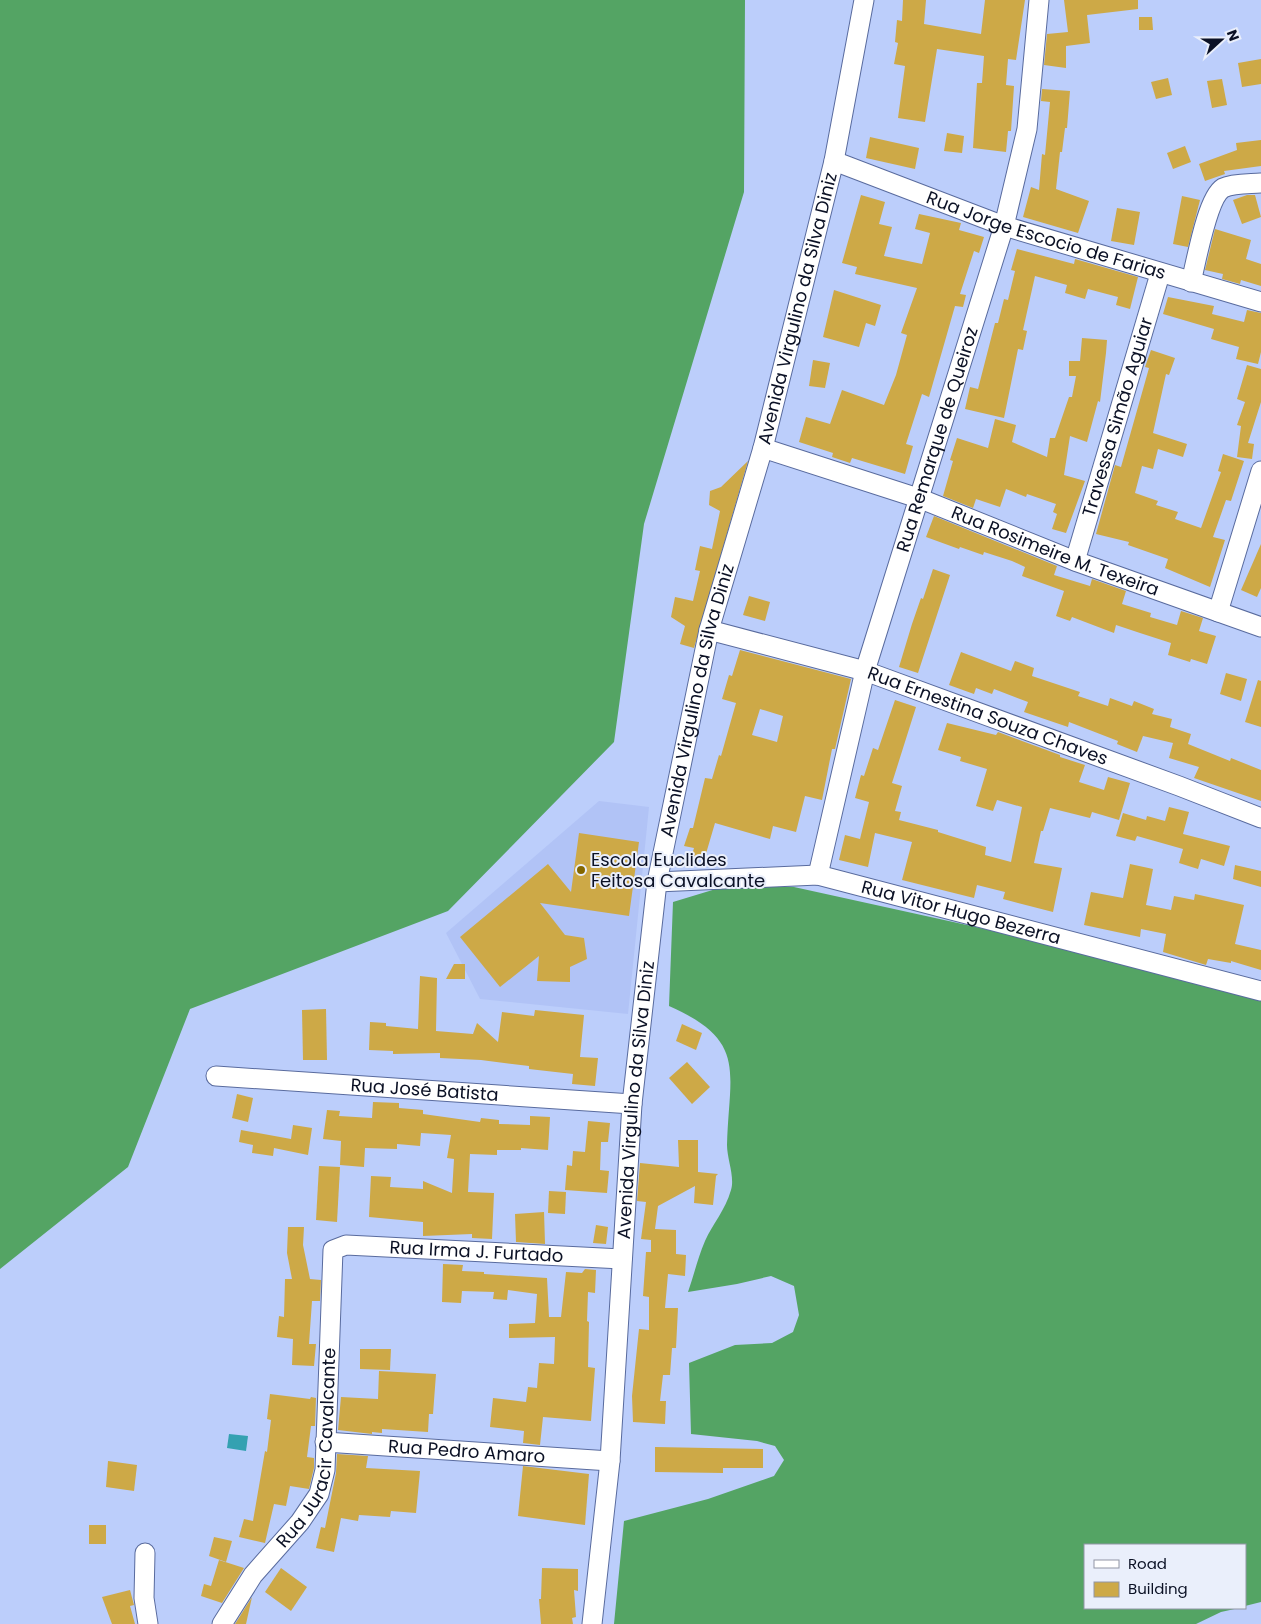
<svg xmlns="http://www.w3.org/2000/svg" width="1261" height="1624" font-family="Poppins,sans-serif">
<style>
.built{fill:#b1c3f6}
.forest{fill:#54a464}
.water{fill:#34a1b1}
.building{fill:#cda947;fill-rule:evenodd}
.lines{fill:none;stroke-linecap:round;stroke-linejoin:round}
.minor-casing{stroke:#596b9e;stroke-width:21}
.minor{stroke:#fff;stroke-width:19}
.poi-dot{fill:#846700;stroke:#eaeffb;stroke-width:2}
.labels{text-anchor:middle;stroke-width:4;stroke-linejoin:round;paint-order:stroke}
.street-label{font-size:18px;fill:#0b1125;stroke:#eaeffb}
.poi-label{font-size:18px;fill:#0b1125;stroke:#eaeffb;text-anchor:start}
</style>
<rect width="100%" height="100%" fill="#bccefb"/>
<polygon class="built" points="599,801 649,807 628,1014 480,999 446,933"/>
<g class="forest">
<polygon points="0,0 745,0 744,192 644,524 614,742 448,911 190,1009 128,1167 0,1269"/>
<path d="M729 885 794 887 1108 956 1261 996V1602L1245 1606V1545H1085V1608H1239L1221 1612 1196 1624H614L624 1521 708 1499 774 1476 784 1460 775 1446 757 1441 691 1434 689 1363 735 1345 772 1343 793 1332 799 1315 794 1286 771 1276 737 1284 688 1292C694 1275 698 1257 705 1241 713 1223 725 1211 731 1190 735 1177 727 1159 727 1145 729 1071 748 1041 669 1006L673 902Z"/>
</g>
<polygon class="water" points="229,1434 248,1436 246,1451 227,1448"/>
<g class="building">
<polygon points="903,0 926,0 924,24 981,34 985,0 1025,0 1016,60 1008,59 1006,85 1014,86 1011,131 1008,131 1006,152 973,148 977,83 982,83 984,56 937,49 925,122 898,118 905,66 894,64 898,43 895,42 897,20 902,21"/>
<polygon points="1064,0 1138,0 1138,9 1087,15 1090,43 1066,46 1066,68 1044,65 1047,34 1068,32"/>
<polygon points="1139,17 1152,17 1153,30 1139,30"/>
<polygon points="1261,59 1261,84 1242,87 1238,63"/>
<polygon points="1168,78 1172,95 1156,99 1151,82"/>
<polygon points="1222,79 1227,105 1212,108 1207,81"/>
<polygon points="1042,89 1070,91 1067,128 1065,128 1062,152 1060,152 1056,189 1089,201 1078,233 1023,217 1031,187 1039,190 1042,154 1045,155 1050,102 1041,101"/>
<polygon points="947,133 964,136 962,153 944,151"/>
<polygon points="870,137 919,148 915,169 866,158"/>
<polygon points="1261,140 1261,166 1224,171 1225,174 1205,181 1199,164 1237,150 1236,143"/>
<polygon points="1185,146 1191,162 1173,169 1167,153"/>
<polygon points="861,195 885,202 879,224 892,227 884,256 922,264 930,233 915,229 919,214 961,223 959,230 984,237 979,253 974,251 960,294 966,295 963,307 955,306 929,397 922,394 906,444 913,446 905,474 852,458 850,463 832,457 833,453 799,442 806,417 830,424 842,390 884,405 896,375 907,335 901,333 917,288 855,274 857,267 842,263"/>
<polygon points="1247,195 1255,195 1261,217 1242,224 1233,200"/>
<polygon points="1182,196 1200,200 1188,247 1173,244"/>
<polygon points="1117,208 1140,212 1134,245 1111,241"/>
<polygon points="1215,229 1251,240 1246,259 1261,264 1261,286 1241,280 1240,284 1222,279 1223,274 1205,270"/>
<polygon points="1017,249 1074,264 1075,259 1138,277 1130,309 1116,305 1118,297 1088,289 1085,299 1065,293 1067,285 1035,276 1023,330 1027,331 1023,350 1018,349 1004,418 965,409 970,387 978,389 995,323 998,323 1004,299 1008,300 1015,271 1011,270"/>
<polygon points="834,290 881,305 875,326 866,323 859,347 823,337"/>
<polygon points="1168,297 1214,306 1212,314 1244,322 1247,310 1261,313 1261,352 1258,364 1236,359 1239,347 1211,339 1214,329 1163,314"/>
<polygon points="1082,338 1107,340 1106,353 1100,402 1098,401 1087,442 1070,436 1064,475 1085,481 1066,533 1052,529 1057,514 1053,512 1056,504 1027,494 1026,497 1006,489 1000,507 976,499 973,508 943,496 953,461 950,460 957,438 988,448 995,419 1016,425 1012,442 1047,457 1050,438 1055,438 1069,397 1072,397 1076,376 1069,376 1069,361 1080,361"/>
<polygon points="1151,350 1175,358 1169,375 1166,374 1153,433 1187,444 1183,457 1158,449 1153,469 1142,466 1135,493 1158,501 1156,505 1178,512 1175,519 1201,528 1221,472 1218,471 1223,454 1244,461 1231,501 1226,500 1213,537 1225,540 1210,587 1165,568 1168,559 1128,545 1129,542 1096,534 1115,465 1121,467 1149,368 1145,367"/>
<polygon points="813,360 830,363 825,388 809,386"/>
<polygon points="1247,365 1261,369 1261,402 1248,443 1254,444 1252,459 1237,457 1241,426 1237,425 1245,402 1237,399"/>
<polygon points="748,461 694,648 680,644 685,626 671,617 675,597 693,601 700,571 695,570 700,546 712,549 720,511 709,505 710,491 721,487"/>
<polygon points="934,516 1057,566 1054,575 1090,586 1092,579 1126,591 1122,604 1151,613 1150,617 1177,625 1181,611 1203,618 1199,631 1216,636 1207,664 1191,659 1190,662 1168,655 1171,643 1140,633 1116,625 1114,633 1072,617 1070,621 1056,616 1064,591 1022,576 1025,567 1012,561 984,552 983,555 960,547 959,549 926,537"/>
<polygon points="1261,544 1261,588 1257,597 1241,590"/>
<polygon points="933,569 950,575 918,673 899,667 912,624 921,598 923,599"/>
<polygon points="749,596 770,602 765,621 743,615"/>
<path d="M740 650 851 679 835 749H832L822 800 805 796 796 832 773 826 770 839 715 823 705 857 691 858 694 848 684 846 690 828H693L705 778 712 779 719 755 721 756 736 703 722 699 729 675 732 676ZM760 709 783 716 777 742 752 735Z"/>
<polygon points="961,652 1011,671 1015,661 1034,668 1032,676 1080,692 1078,696 1108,706 1110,698 1132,706 1134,701 1154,709 1152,714 1172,719 1170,727 1191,734 1188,744 1230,761 1231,758 1261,770 1261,801 1194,778 1199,767 1169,758 1173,743 1143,736 1137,752 1117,744 1118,741 1069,722 1068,727 1024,712 1028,702 994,689 992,694 976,688 974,694 949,685"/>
<polygon points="1226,673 1247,679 1241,701 1220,694"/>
<polygon points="1258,680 1261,681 1261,727 1245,722"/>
<polygon points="895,700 916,707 892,783 902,786 895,811 901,812 899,820 938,830 938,832 986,847 985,855 1011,862 1022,807 997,800 993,811 976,806 987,769 960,761 961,757 938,750 947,723 996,735 998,732 1060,755 1060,757 1085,765 1079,782 1104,790 1108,777 1130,783 1119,820 1092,812 1090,818 1050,808 1043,831 1041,831 1034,863 1062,868 1053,912 1003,899 1005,892 977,885 974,898 902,880 912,842 875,833 868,867 839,860 845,835 860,839 869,802 855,798 861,775 864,776 873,748 878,750"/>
<polygon points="1169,807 1189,812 1183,834 1230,846 1224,866 1201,859 1198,869 1179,863 1183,849 1137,836 1135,841 1116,836 1123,813 1146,820 1147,816 1165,821"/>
<polygon points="579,833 639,842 629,916 540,903 565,935 584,938 587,959 570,967 570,982 537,981 539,956 500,987 460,937 548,864 571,892"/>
<polygon points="1130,864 1153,869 1146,905 1171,910 1174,896 1194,900 1195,894 1244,905 1235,944 1261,950 1261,970 1231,961 1231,963 1208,959 1206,965 1163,952 1166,934 1141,929 1140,937 1084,925 1091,892 1123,898"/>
<polygon points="1235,865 1261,871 1261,887 1233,879"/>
<polygon points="454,964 465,964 465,979 446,979"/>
<polygon points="420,976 437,978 436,1031 473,1034 477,1023 498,1042 502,1012 534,1016 535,1010 584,1015 580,1057 598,1058 595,1086 572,1084 573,1074 529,1069 529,1066 481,1060 440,1058 440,1053 393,1054 393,1051 369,1050 370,1022 386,1023 386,1026 418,1029"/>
<polygon points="326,1009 327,1060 303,1060 302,1010"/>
<polygon points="682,1024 702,1033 696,1050 676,1041"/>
<polygon points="687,1062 710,1087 692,1104 669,1078"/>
<polygon points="237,1094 253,1098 248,1122 232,1118"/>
<polygon points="373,1102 399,1103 399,1108 423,1110 423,1114 480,1122 481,1118 499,1120 499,1124 530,1125 530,1116 550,1117 548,1150 521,1148 521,1150 497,1150 497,1155 470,1154 468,1192 494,1193 492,1239 472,1238 472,1234 423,1236 423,1222 369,1217 371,1176 391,1177 390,1187 423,1189 423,1181 452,1193 454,1159 447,1158 451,1135 421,1133 420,1146 397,1144 397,1149 365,1148 364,1167 340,1165 341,1141 323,1139 327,1110 340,1111 339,1116 372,1118"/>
<polygon points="588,1121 610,1123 608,1142 601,1142 600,1170 609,1171 607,1193 565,1190 567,1165 572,1166 573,1151 585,1152"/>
<polygon points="293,1125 312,1128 308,1155 274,1148 273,1156 252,1153 253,1145 239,1142 241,1130 291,1139"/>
<polygon points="678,1140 698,1140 698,1172 718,1174 716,1176 713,1205 694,1203 695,1186 658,1206 655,1229 676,1230 676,1254 686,1255 685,1276 668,1274 665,1308 678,1308 676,1348 672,1348 670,1375 663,1375 660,1401 666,1401 665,1424 633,1422 632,1396 639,1329 649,1330 649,1297 643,1296 646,1252 651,1252 651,1240 641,1239 646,1202 637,1201 640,1163 679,1167"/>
<polygon points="319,1166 340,1167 337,1222 316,1220"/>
<polygon points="549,1191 566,1192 565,1214 548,1213"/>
<polygon points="544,1212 545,1244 516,1242 515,1214"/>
<polygon points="596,1225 608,1227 606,1244 593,1243"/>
<polygon points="288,1227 304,1227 303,1245 310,1279 321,1280 320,1301 312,1301 309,1344 316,1344 314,1366 292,1365 293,1339 277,1337 279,1316 284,1317 285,1279 292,1279 287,1253"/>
<polygon points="443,1264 463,1265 462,1271 484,1272 484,1274 547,1278 549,1317 561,1317 566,1272 582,1273 585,1269 596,1270 595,1293 588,1292 587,1321 589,1322 588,1367 595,1368 591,1421 543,1417 540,1445 523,1443 524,1431 490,1427 493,1398 526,1402 528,1387 537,1388 539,1363 554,1364 555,1337 509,1338 509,1324 535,1323 537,1294 508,1290 507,1300 493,1299 494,1292 462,1291 461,1303 442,1302"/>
<polygon points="360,1349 391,1349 390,1370 360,1369"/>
<polygon points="379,1371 436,1374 433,1414 429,1414 428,1432 382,1429 382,1433 372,1432 372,1434 338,1430 341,1397 378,1399"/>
<polygon points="270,1394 310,1399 311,1397 316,1398 315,1426 311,1426 307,1457 314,1458 314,1468 309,1489 290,1486 286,1506 274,1504 265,1543 239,1537 244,1519 253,1521 265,1451 267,1452 271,1420 267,1419"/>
<polygon points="655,1447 763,1449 763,1468 723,1468 723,1473 655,1472"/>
<polygon points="337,1454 368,1456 366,1468 420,1471 416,1513 391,1511 390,1517 359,1515 358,1521 341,1518 334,1552 316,1548 321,1527 325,1528 336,1473"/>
<polygon points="108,1461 137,1465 134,1491 106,1487"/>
<polygon points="523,1466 589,1474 585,1525 518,1516"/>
<rect x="89" y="1525" width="17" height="19"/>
<polygon points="214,1537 232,1541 226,1562 209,1556"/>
<polygon points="219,1560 244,1568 222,1603 201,1596 204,1584 211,1586"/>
<polygon points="281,1568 307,1587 291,1611 265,1592"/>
<polygon points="542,1568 578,1569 578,1591 574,1590 576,1617 572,1618 573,1624 541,1624 539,1599 541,1599"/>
<polygon points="130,1590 134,1605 130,1606 135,1624 112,1624 102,1597"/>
<polygon points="252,1597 246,1624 235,1624"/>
</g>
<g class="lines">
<defs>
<g id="minor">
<path id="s1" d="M834 161 1004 226 1261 302"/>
<path d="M1191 282C1196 263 1207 198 1223 188 1233 183 1250 184 1261 183"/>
<path id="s2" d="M763 448 921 499 1075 561 1261 627"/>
<path id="s3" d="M1075 561 1160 274"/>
<polyline points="1218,612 1261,471"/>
<path id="s4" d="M709 630 865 671 1179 786 1261 818"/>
<path id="s5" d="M818 875 865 671 1004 226 1027 129 1039 0"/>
<path id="s6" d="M657 882 818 875 1261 991"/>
<path id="s7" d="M216 1076 632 1104"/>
<path id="s8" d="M325 1442 610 1461"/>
<polyline points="145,1553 144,1598 148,1624"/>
<path id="s9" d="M222 1624 253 1575 300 1522 319 1494 325 1470 333 1250 346 1245 622 1259"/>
<path id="s10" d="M592 1624 610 1461 632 1104 657 882 709 630 763 448 834 161 864 0"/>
</g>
</defs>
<use href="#minor" class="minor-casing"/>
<use href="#minor" class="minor"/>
</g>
<circle class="poi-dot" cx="581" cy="870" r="5"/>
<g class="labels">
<g class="street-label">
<text dy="6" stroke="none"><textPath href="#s1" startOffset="225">Rua Jorge Escocio de Farias</textPath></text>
<text dy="6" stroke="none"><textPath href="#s10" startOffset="1336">Avenida Virgulino da Silva Diniz</textPath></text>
<text dy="6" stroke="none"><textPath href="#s3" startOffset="150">Travessa Simão Aguiar</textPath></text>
<text dy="6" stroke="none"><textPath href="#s5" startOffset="452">Rua Remarque de Queiroz</textPath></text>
<text dy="6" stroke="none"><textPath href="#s2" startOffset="310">Rua Rosimeire M. Texeira</textPath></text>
<text dy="6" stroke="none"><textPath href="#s10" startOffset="931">Avenida Virgulino da Silva Diniz</textPath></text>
<text dy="6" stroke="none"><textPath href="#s4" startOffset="292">Rua Ernestina Souza Chaves</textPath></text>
<text dy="6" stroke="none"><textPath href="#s6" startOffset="309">Rua Vitor Hugo Bezerra</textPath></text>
<text dy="6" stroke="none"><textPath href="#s7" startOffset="209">Rua José Batista</textPath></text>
<text dy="6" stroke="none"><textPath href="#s10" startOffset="526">Avenida Virgulino da Silva Diniz</textPath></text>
<text dy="6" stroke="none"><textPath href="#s9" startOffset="552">Rua Irma J. Furtado</textPath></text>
<text dy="6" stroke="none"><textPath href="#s9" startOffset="204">Rua Juracir Cavalcante</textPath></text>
<text dy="6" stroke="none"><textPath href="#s8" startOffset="142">Rua Pedro Amaro</textPath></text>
</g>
<g class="poi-label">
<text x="591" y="866">Escola Euclides<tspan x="591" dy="21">Feitosa Cavalcante</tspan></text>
</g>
</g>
<rect x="1084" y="1544" width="162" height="65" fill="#eaeffb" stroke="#9196a5"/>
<rect x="1094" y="1560" width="25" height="8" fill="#ffffff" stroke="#9196a5"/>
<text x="1128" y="1569" font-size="15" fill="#0b1125">Road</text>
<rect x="1094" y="1582" width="25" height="15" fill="#cda947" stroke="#9196a5"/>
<text x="1128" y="1594" font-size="15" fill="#0b1125">Building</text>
<g transform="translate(1221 40) rotate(69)" stroke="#eaeffb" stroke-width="4" paint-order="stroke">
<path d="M0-4L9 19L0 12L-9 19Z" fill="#0b1125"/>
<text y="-8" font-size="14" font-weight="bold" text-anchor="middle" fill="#0b1125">N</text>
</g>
</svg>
